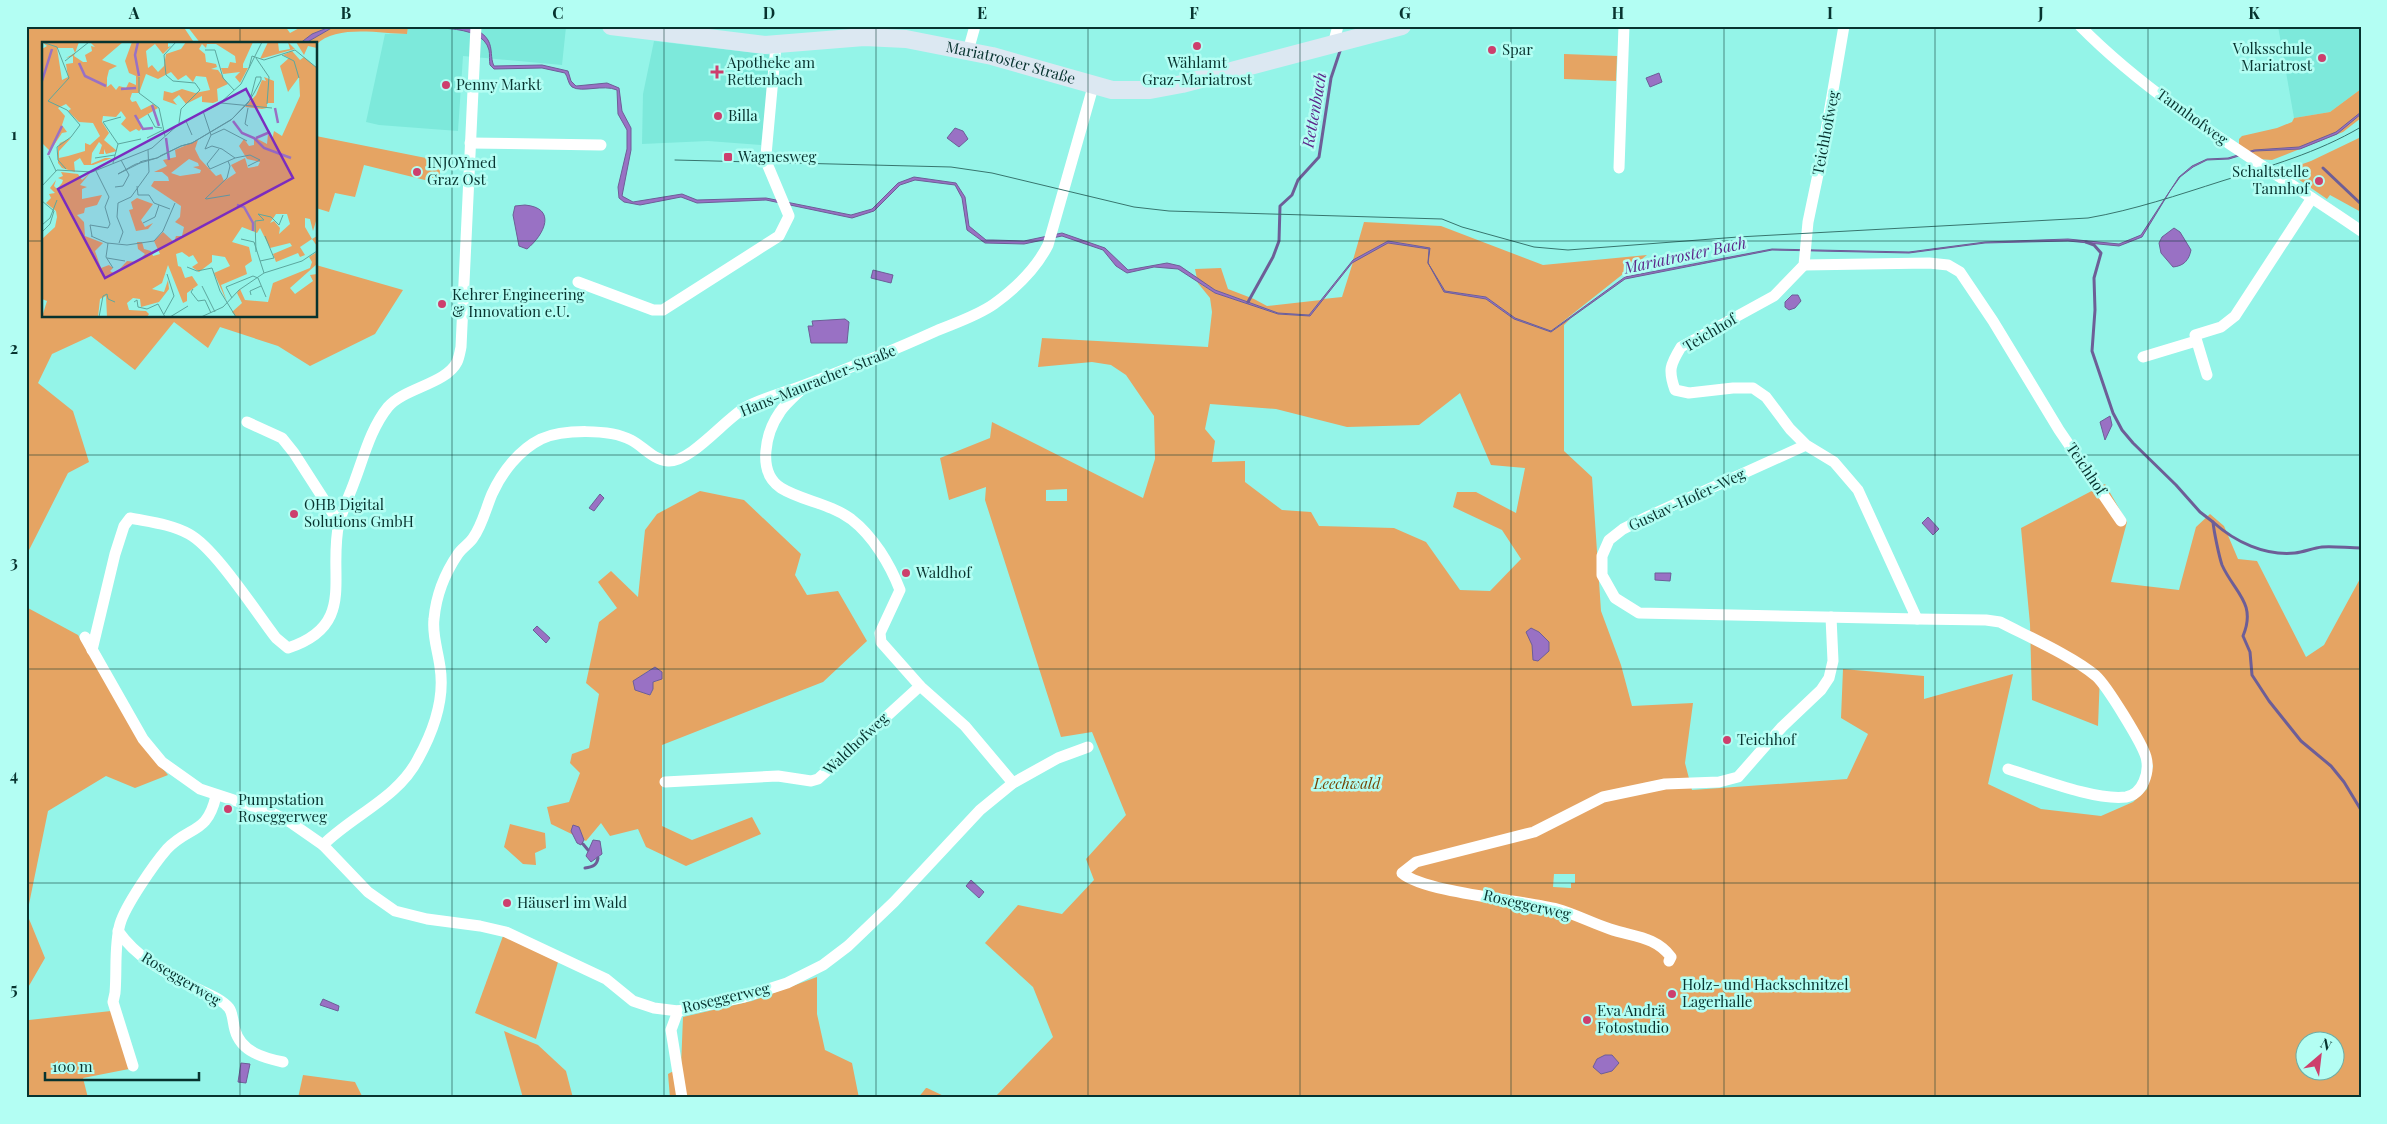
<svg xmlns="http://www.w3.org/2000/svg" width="2387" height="1124" font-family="'Playfair Display',serif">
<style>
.built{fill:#7de9db}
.green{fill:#e5a463;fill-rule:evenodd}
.water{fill:#9971c4;stroke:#6d5e97}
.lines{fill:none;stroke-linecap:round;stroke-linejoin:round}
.stream{stroke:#6d5e97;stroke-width:3}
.street{stroke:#fff;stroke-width:11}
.primary{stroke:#dce8f2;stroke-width:18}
.tram{stroke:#37756e;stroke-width:1}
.grid{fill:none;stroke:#07332f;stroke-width:1;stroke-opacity:0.55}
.poi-dot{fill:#cd3f6d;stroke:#b3fef3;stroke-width:2}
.labels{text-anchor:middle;stroke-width:5;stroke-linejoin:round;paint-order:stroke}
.poi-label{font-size:15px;fill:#07332f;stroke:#b3fef3;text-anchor:start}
.street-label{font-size:15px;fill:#07332f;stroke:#b3fef3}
.park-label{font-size:15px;font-style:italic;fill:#744405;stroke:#b3fef3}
.water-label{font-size:16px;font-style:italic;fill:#5d288b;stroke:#b3fef3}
.inset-river{fill:none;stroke:#9971c4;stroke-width:2.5}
.inset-road{fill:none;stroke:#5ca79e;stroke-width:1}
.view{fill:#7b2cbf;fill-opacity:0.15;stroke:#7b2cbf;stroke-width:2.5}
.inset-edge{fill:none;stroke:#07332f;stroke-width:2.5}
.neatline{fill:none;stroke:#07332f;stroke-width:2}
.grid-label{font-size:16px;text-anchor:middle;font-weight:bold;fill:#07332f}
</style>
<rect width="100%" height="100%" fill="#94f4e8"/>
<g class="built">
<polygon points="408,26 566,27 562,65 463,56 458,131 379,125 366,122 385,34 407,34"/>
<polygon points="2278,26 2361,26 2361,89 2330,112 2294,118"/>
<polygon points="654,41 772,55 761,145 708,141 642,144 643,94"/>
</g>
<g class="green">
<polygon points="26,26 183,26 195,44 44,44 44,316 316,316 316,265 403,290 375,334 310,366 278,346 220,327 208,348 174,322 135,370 91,336 52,354 38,383 73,411 89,462 68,473 26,556"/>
<polygon points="187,26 285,26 290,33 303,26 332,26 312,34 299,44 201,44"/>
<path d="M335 26H399L408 27 407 34C381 34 336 24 316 45L304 44Z"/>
<polygon points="1564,54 1617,56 1616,81 1564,79"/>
<polygon points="2361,89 2361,118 2343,132 2272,160 2258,159 2239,145 2239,139 2242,136 2277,128 2292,122 2294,118 2330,112"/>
<polygon points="316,136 441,161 439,180 429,181 364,165 355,197 335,193 329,212 316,208"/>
<polygon points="2361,137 2361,212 2330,195 2327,199 2285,170 2311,161"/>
<path d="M1364 222 1441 226 1543 265 1647 255 1551 331 1515 318 1486 297 1445 291 1432 269 1445 292 1486 299 1514 319 1551 332 1571 318 1564 325V451L1592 477 1601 611 1621 665 1632 706 1693 703 1685 763 1692 790 1847 779 1868 734 1841 718 1843 669 1924 676V699L2013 674 1988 784 2041 809 2101 816 2133 802 2147 789 2153 766 2139 731 2100 674 2098 726 2032 700 2030 624 2021 528 2105 484 2127 522 2111 582 2179 590 2196 527 2210 514 2224 526 2238 559 2257 561 2306 657 2324 645 2361 577V1098H994L1053 1037 1033 987 985 943 1018 905 1062 914 1094 880 1086 859 1126 815 1092 732 1061 737 985 500 986 487 949 500 940 458 990 438 992 422 1143 498 1155 459 1154 416 1126 375 1111 365 1092 362 1038 367 1042 338 1208 347 1212 312 1210 298 1197 282 1215 293 1278 314 1309 316 1323 299 1342 297 1353 262 1388 243 1429 249 1428 260 1430 248 1388 241 1353 260ZM1460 393 1491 465 1525 468 1516 513 1476 492H1457L1453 507 1502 530 1521 559 1490 591 1460 590 1426 542 1394 528 1319 526 1311 512 1282 510 1245 482V461L1212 462 1215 441 1205 429 1210 404 1276 409 1347 427 1419 425ZM1067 489V501H1046V490ZM1554 874H1575V883H1571V888L1553 887ZM2304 1042H2334V1072H2304Z"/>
<polygon points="1221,268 1228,289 1254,299 1267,306 1321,300 1309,315 1278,313 1215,290 1197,279 1195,269"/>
<path d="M700 491 744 500 801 554 795 575 807 595 838 591 867 641 823 682 662 745V826L692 840 752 817 761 834 686 866 646 847 638 829 610 836 601 823 586 841 551 824 547 807 569 802 580 773 570 763 572 754 589 748 599 694 586 683 599 622 617 608 598 582 611 571 638 597 645 530 657 514ZM650 670 657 681 653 682V689L650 695 642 692 638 678Z"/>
<polygon points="26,603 28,608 78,635 140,741 168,775 135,788 106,776 48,811 27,914 45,958 26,991"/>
<polygon points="510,824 545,833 546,848 535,853 536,865 523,864 504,847"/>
<polygon points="503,936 558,962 536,1039 475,1013"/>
<polygon points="817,977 817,1014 825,1050 852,1063 859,1098 670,1098 668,1074 681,1067 683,1017 752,1001"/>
<polygon points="111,1011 129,1069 83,1078 88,1098 26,1098 26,1015 29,1020"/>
<polygon points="504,1031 538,1045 566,1071 573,1098 523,1098"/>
<polygon points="303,1075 355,1082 363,1098 298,1098"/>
<polygon points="926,1088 927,1088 948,1098 918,1098"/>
</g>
<g class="water">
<polygon points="332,26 335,26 304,44 299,44 312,34"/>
<path d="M399 26C422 26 475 18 488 40 493 49 490 58 494 66L542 65 568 71 571 81 576 86 607 83 619 88 622 111 631 128V150L622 196 633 202 682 194 697 200 766 198 851 215 872 209 898 183 914 177 956 183 965 197 969 226 986 240H993L1024 241 1062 233 1105 248 1128 270 1167 263 1180 266 1215 290 1278 313 1309 315 1353 260 1388 241 1430 248 1428 263 1445 291 1486 297 1515 318 1551 331 1625 277 1772 249 1909 252 1985 242 2068 239 2119 244 2141 235 2179 177 2192 166 2207 159 2228 158 2254 150 2299 147 2336 132 2361 112V114L2337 134 2300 149 2255 151 2229 159 2207 160 2193 167 2180 177 2170 191 2142 237 2119 246 2068 241 1985 243 1909 253 1772 250 1625 279 1551 332 1514 319 1486 299 1444 292 1428 263 1429 249 1388 243 1352 263 1310 316 1278 314 1215 293 1178 269 1154 267 1127 273 1116 266 1103 250 1062 236 1024 244 985 243 967 230 962 198 955 185 915 180 900 185 874 211 852 218 766 200 697 203 681 197 640 205 624 202 619 198 618 187 627 149V130L618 114 617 90C603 84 582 93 572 87 568 84 568 77 565 73L542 68 494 69 490 65C489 61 490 54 489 50 482 21 421 30 399 26Z"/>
<polygon points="1659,73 1662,82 1650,87 1646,78"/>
<polygon points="955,128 963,131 968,139 959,147 947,138"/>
<path d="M525 205C557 208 545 234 527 249L519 246 513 215 515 206Z"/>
<path d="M2174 228 2180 232 2191 250C2189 260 2184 266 2173 267L2161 253 2159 243 2162 237Z"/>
<polygon points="873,270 893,275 891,283 871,278"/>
<polygon points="1792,295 1798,295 1801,301 1795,308 1789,310 1785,307 1785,302"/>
<polygon points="845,319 849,322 847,343 811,343 808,326 813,326 812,321"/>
<polygon points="2110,416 2112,425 2105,440 2100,422"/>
<polygon points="600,494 604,498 594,511 589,508"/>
<polygon points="1928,517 1939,529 1933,535 1922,523"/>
<polygon points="1655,573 1671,573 1670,581 1655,580"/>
<polygon points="537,626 550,638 546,643 533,630"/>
<polygon points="1531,628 1539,632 1549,642 1549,651 1538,661 1533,660 1532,645 1526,632"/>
<polygon points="655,667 662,672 662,679 653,682 653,689 650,695 635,690 633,681"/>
<polygon points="573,825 579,827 584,840 581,845 577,843 571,831"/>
<polygon points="593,840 600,841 602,854 591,862 586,856"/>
<polygon points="971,880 984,892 979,898 966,886"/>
<polygon points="323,999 339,1006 338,1011 320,1005"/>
<polygon points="1605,1055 1612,1055 1619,1063 1612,1071 1601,1074 1593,1067 1597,1059"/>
<polygon points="241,1063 250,1064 246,1083 238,1082"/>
</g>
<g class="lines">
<g class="stream">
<polyline points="2323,168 2361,204"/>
<path d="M2086 242 2094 245 2101 253 2094 278 2095 310 2092 351 2113 413 2122 430 2133 443 2176 485 2200 512 2213 522C2214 532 2219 556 2222 565 2234 592 2257 603 2243 636L2250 652 2252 675 2269 701 2301 741 2331 766 2344 782 2361 810"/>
<polyline points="1248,302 1273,257 1279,241 1280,206 1292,195 1298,180 1319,157 1331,78 1341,48"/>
<path d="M2213 522C2235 542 2265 556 2295 553 2304 552 2313 548 2322 547 2334 546 2348 548 2361 548"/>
<polyline points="583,844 588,850"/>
<path d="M585 868C593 867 597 865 598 858"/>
<polyline points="1695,1097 1696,1098"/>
</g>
<g class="street">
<path d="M2080 26C2162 109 2266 165 2361 231"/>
<polyline points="1337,42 1335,37 1338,26"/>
<polyline points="968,51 975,26"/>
<polyline points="470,143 601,145"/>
<polyline points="1619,168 1624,26"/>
<polyline points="1804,265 1929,263 1948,265 1960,272 1993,321 2059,430 2121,521"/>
<polyline points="578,282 653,310 663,310 779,236 789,216 768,166 766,155 776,45"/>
<polyline points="2143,357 2196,341"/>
<polyline points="2207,375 2195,335 2221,327 2235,316 2312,198"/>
<path d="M804 387C796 395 786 403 780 412 766 432 756 472 781 488 802 501 829 503 851 519 873 536 890 564 900 590L880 633 881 642 920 686 965 726 1013 783"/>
<polyline points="247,422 282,438 294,453 339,523"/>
<path d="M1806 445 1649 516 1623 529 1609 540 1602 556V575L1615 598 1639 613 1917 619 1858 490 1834 462 1806 445 1790 429 1766 397 1753 388H1733L1689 393 1675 390C1668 370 1670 365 1681 347L1774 296 1804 265 1808 222 1821 160 1844 26"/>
<path d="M1917 619 1986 620 2000 622C2027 636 2074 657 2096 676 2107 686 2142 743 2146 757 2150 772 2143 794 2126 797 2096 801 2038 778 2008 769"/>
<polyline points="85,637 143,739 162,762 200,789 270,812 290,822 323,845 368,892 395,911 427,919 480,926 506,932 606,979 633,1001 654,1008 678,1011 744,997 787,983 823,965 848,946 894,902 980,810 1013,783 1058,758 1088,747"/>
<path d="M92 650 115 554 124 526 130 518C150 522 171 524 189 534 215 548 256 612 276 638L288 648C358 625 327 576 339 523 343 509 350 494 355 480 364 456 371 428 388 407 404 388 446 384 457 362 459 358 460 352 461 347L476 26"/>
<polyline points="665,782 778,776 811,781 818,779 920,686"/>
<path d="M323 845C353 815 398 798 418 759 433 732 445 698 440 667 438 651 432 635 434 619 436 596 445 573 458 554 462 548 469 544 473 538 482 526 486 508 492 494 502 472 519 450 541 439 563 429 610 429 631 440 643 446 653 460 668 461 690 463 725 419 746 407 763 398 783 393 802 386 847 369 892 351 936 331 955 323 977 316 994 304 1016 288 1036 269 1048 245L1093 87"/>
<path d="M118 931C137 958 164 972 193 987 205 993 221 998 229 1008 233 1013 233 1024 235 1030 241 1052 264 1058 283 1062"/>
<path d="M1669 961 1671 957C1655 936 1633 937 1610 929 1592 923 1575 914 1557 909 1522 900 1425 893 1402 873L1416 862 1534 832 1603 797 1665 784 1719 782 1738 777 1782 727 1821 690 1829 678 1833 661 1831 617"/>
<polyline points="678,1011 671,1030 682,1098"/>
<path d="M133 1066 113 1002 115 993C117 970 114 945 120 924 125 906 154 864 167 849 190 825 207 835 216 796"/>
</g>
<path class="primary" id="s1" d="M611 26 765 45 864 37 906 39 992 56 1112 90H1150L1182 84 1402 26"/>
<path class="tram" d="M675 160 951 167 992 173 1134 207 1169 211 1442 219 1462 227 1534 247 1568 250 1738 237 2088 218C2134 210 2178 195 2222 181 2270 166 2317 153 2361 127"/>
</g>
<path class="grid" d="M240 26V44M452 26V1098M664 26V1098M876 26V1098M1088 26V1098M1300 26V1098M1511 26V1098M1724 26V1098M1935 26V1098M2148 26V1098M26 241H44M316 241H2361M240 316V1098M26 455H2361M26 669H2361M26 883H2361"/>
<g class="poi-dot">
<circle cx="1197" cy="46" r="5"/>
<circle cx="1492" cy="50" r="5"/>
<circle cx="2322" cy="58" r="5"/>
<path d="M714.5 64.5h5v5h5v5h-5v5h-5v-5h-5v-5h5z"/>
<circle cx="446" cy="85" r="5"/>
<circle cx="718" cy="116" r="5"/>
<rect x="723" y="152" width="10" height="10" rx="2.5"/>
<circle cx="417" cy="172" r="5"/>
<circle cx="2319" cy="181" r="5"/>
<circle cx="442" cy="304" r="5"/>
<circle cx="294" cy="514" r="5"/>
<circle cx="906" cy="573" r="5"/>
<circle cx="1727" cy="740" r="5"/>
<circle cx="228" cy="809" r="5"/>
<circle cx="507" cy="903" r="5"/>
<circle cx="1672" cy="994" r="5"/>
<circle cx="1587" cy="1020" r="5"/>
</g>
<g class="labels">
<g class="poi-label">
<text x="2312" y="54" text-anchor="end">Volksschule<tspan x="2312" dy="17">Mariatrost</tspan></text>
<text x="1502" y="55">Spar</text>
<text x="727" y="68">Apotheke am<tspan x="727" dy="17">Rettenbach</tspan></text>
<text x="1197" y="68" text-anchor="middle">Wählamt<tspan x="1197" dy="17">Graz-Mariatrost</tspan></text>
<text x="456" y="90">Penny Markt</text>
<text x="728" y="121">Billa</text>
<text x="738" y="162">Wagnesweg</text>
<text x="427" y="168">INJOYmed<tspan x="427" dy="17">Graz Ost</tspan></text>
<text x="2309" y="177" text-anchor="end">Schaltstelle<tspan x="2309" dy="17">Tannhof</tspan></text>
<text x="452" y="300">Kehrer Engineering<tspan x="452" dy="17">&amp; Innovation e.U.</tspan></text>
<text x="304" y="510">OHB Digital<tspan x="304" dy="17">Solutions GmbH</tspan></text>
<text x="916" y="578">Waldhof</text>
<text x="1737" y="745">Teichhof</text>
<text x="238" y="805">Pumpstation<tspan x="238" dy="17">Roseggerweg</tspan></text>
<text x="517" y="908">Häuserl im Wald</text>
<text x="1682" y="990">Holz- und Hackschnitzel<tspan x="1682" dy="17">Lagerhalle</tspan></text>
<text x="1597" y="1016">Eva Andrä<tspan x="1597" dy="17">Fotostudio</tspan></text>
</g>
<g class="street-label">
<text dy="5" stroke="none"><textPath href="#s1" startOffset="404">Mariatroster Straße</textPath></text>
<text transform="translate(2192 117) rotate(36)" y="5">Tannhofweg</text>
<text transform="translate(1826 133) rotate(-79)" y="5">Teichhofweg</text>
<text transform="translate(1710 333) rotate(-31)" y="5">Teichhof</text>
<text transform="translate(818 381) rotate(-22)" y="5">Hans-Mauracher-Straße</text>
<text transform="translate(2086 469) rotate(56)" y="5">Teichhof</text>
<text transform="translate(1687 500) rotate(-25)" y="5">Gustav-Hofer-Weg</text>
<text transform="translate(856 744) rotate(-43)" y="5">Waldhofweg</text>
<text transform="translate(1527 905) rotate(13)" y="5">Roseggerweg</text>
<text transform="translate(181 979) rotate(31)" y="5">Roseggerweg</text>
<text transform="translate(726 998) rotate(-13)" y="5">Roseggerweg</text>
</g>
<g class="park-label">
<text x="1347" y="789">Leechwald</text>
</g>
<g class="water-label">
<text transform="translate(1314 110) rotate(-80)" y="6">Rettenbach</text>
<text transform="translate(1685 255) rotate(-12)" y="6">Mariatroster Bach</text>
</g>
</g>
<g transform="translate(42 42)">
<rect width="275" height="275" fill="#94f4e8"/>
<path d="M0 0H37L32 14 41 20H45L43 13 50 9 49 4 53 5 48 0H81L60 18 75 24 67 28 65 36V45L69 42 74 48 77 44 84 46 87 40 94 43V34L87 31 83 19 90 0H126V5L129 4 121 12 113 2 104 9 106 26 110 23 116 30 122 24 124 12 139 7 144 0H211L201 22V26H206L198 41 193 35 198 30 181 32 179 26H186L188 20 194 21 193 14 174 2H165L164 6 160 2 157 7 163 12 164 20 174 22 175 25 169 27 176 28 186 42 175 47 176 59 171 61 160 60V54L144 62 137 53 131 58 135 63 121 58 122 49 130 51 140 47 153 51 168 48 164 35 154 34 151 40 144 33 136 38 129 30 116 37 104 32 97 51H90L88 57 90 60 94 59 99 68 111 62 116 66 96 78 100 86 97 89 94 87 88 90 79 82 84 76 79 69 74 75 61 74 60 80 67 91 62 98 75 109 64 112 62 107V112H57L60 103 57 100 50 111 49 122 63 116H70L51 123H42L38 116 32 120 33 130 20 126 16 121V105L18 101 29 96 17 109V116L26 114 43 109V101L48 103 58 94 51 81 37 80 26 69 29 67 24 62 16 66 23 74 20 83 25 90 20 91 8 109 0 101V7L5 4ZM15 6H31L33 11 24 16 31 14V21L24 22 26 35 20 38ZM226 0H236L237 9 248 7 246 0 253 7 218 17ZM254 0H275V6L266 4 262 13ZM250 9 258 18 262 15 275 26V176L271 189 268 177 263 176V185L270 197 275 194V204L270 197 258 205 263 213 258 215 256 211 234 220 231 212 250 204 248 201 228 206 218 186 215 191 200 185 190 200 207 205 210 219 203 224 205 232 179 243 185 260 172 231 188 224 183 215 170 213V220L157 230 150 225 156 221 151 213 147 215 140 210 134 212 136 224 139 225 143 236 150 234 156 243 145 251V259L141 261 126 223 120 241 110 247 122 250 126 238 127 247 117 260 99 265 98 257 91 256 85 261 87 268 104 269 107 272 105 275H65L64 254 58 257 56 275H0L5 259 0 257V197L13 185 15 175 14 169 4 161 9 156 7 152 13 151 8 146 14 138 12 144 15 147 20 141 21 138 16 136 21 134 19 130 36 132 40 138 48 131 38 143 45 145 40 147V157L60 153 55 163 43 166 42 171 35 173 42 180 43 194 61 201 53 209 59 226 67 223 71 226 68 229 73 232 85 219 95 220 103 212 96 207 95 200H100L102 207 109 209 111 214 118 212 112 199 121 190 132 200 134 194H140L142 185 133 180 138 175 139 164 109 144 112 139H127L126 135 120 130H112L125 124 121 118 134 115 133 108 156 98 153 107 158 117 174 134 179 132 182 139 194 131 189 123 203 116 206 126 216 124 218 120 205 117 197 104 202 97 207 104 212 103V95L225 102 226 92 230 98 232 89 240 94 258 54 257 35 246 50 238 24 247 16 241 13ZM147 117 156 121 157 124 151 125 159 128 158 131 138 134 129 131ZM234 172H245L248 182 237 192 238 186 232 179 228 181ZM222 35 232 39V61H225V66L220 67 203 65 214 53 220 38 224 39ZM95 156 111 162 99 178 103 185 111 181 106 187 94 189 87 168 91 167 89 160ZM275 210V222L248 246 253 252 271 239 268 233 275 232V275H194L190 270 200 261 195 251 198 247 203 258 226 260 231 241 268 226 270 220 267 215Z" fill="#e5a463" fill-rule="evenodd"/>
<path class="inset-river" d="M96 0 93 13 97 34M37 21 43 34 64 44M0 39 10 7M79 47 94 46M110 63 117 84M233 66 236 81M93 73 101 87 111 86M191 79 200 91 212 96 222 106 249 116M124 96 127 118M214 96 228 90M6 113 20 84M195 163 202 165 211 181V189"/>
<path class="inset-road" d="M0 0 15 5 27 36 6 59 25 68 38 83 29 95 15 105 16 118 24 127M134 0 122 13 124 33 131 39 153 41 158 48 139 67 137 81M163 8H173L181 36 192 48M240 13 252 19 257 36M214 16 227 35 225 62M23 19 47 0M207 26 210 14 222 18 253 8 275 26M97 35V51L117 66 123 94M179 61 230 66M161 69 169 93 163 107 170 104 180 107 193 116 168 127 165 122 177 107M106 72 113 85 120 86M144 79 150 93M206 84 203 82 206 66M169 93 182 87 205 99M105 96 121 88M76 102 61 80 79 75M7 114 14 129M53 116 73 113M193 116 208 113 218 118 206 124M71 121 76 102 99 97M76 132 90 124 94 122 98 121V120L101 119 115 116 139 104 150 101 190 77 208 58 214 35H219V38L212 51 206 61 189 78 150 101 139 104 118 114 117 115 115 116 98 121 76 132M0 144 15 128 50 130 110 106 137 82 177 62 199 42 220 0M95 144 96 153H107L112 161 128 167M73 145 81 144 87 133 79 118M163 157 185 136 188 124 186 119M164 157 188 153M0 159 12 169 8 182 0 190M101 181 113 175 117 163M0 183 8 176 15 158M49 194 65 201 85 203 112 199 121 189 133 161M50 194 48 183 66 186 68 182 63 165 67 155 54 129M199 197 212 200 222 231M66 201 64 215 71 226M77 201 81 190 75 175 76 161 89 155 107 130 106 108M214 210 213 179 222 178 216 172 229 175 237 183 241 173M65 216 83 219M218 219 232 216 223 194M145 225 155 229 170 226 178 249 194 275M160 244 173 270M151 247 149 250 156 259 163 258 169 271M209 253 208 249 219 244M190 256 184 245 211 234 216 236 224 255M92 260 95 258 96 265 105 267 116 262 123 275M122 272 132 254 125 232M57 275 61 254 65 252 66 257 73 260M128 275 146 264M159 275 181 265 197 248 222 231 260 219 275 209"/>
<path class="view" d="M204 47 251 136 63 236 16 147Z"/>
<rect width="275" height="275" class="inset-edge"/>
</g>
<rect width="2387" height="1124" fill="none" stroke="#b3fef3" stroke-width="55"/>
<g transform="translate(2320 1056) rotate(28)"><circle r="24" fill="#b3fef3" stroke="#6eada5"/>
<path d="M0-4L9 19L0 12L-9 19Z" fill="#cd3f6d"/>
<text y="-8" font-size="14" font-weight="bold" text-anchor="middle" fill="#07332f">N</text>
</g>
<path d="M45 1072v8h154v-8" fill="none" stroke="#07332f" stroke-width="2.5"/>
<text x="52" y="1072" font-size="15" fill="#07332f" stroke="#b3fef3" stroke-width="4" paint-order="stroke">100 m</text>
<rect x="28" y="28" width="2332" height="1068" class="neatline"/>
<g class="grid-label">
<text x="134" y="19">A</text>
<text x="346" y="19">B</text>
<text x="558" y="19">C</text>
<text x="769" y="19">D</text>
<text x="982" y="19">E</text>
<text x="1194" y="19">F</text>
<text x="1405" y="19">G</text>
<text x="1618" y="19">H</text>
<text x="1830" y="19">I</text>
<text x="2041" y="19">J</text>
<text x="2254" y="19">K</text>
<text x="14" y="140">1</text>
<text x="14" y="354">2</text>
<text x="14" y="568">3</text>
<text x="14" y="781">4</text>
<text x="14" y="995">5</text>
</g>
</svg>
